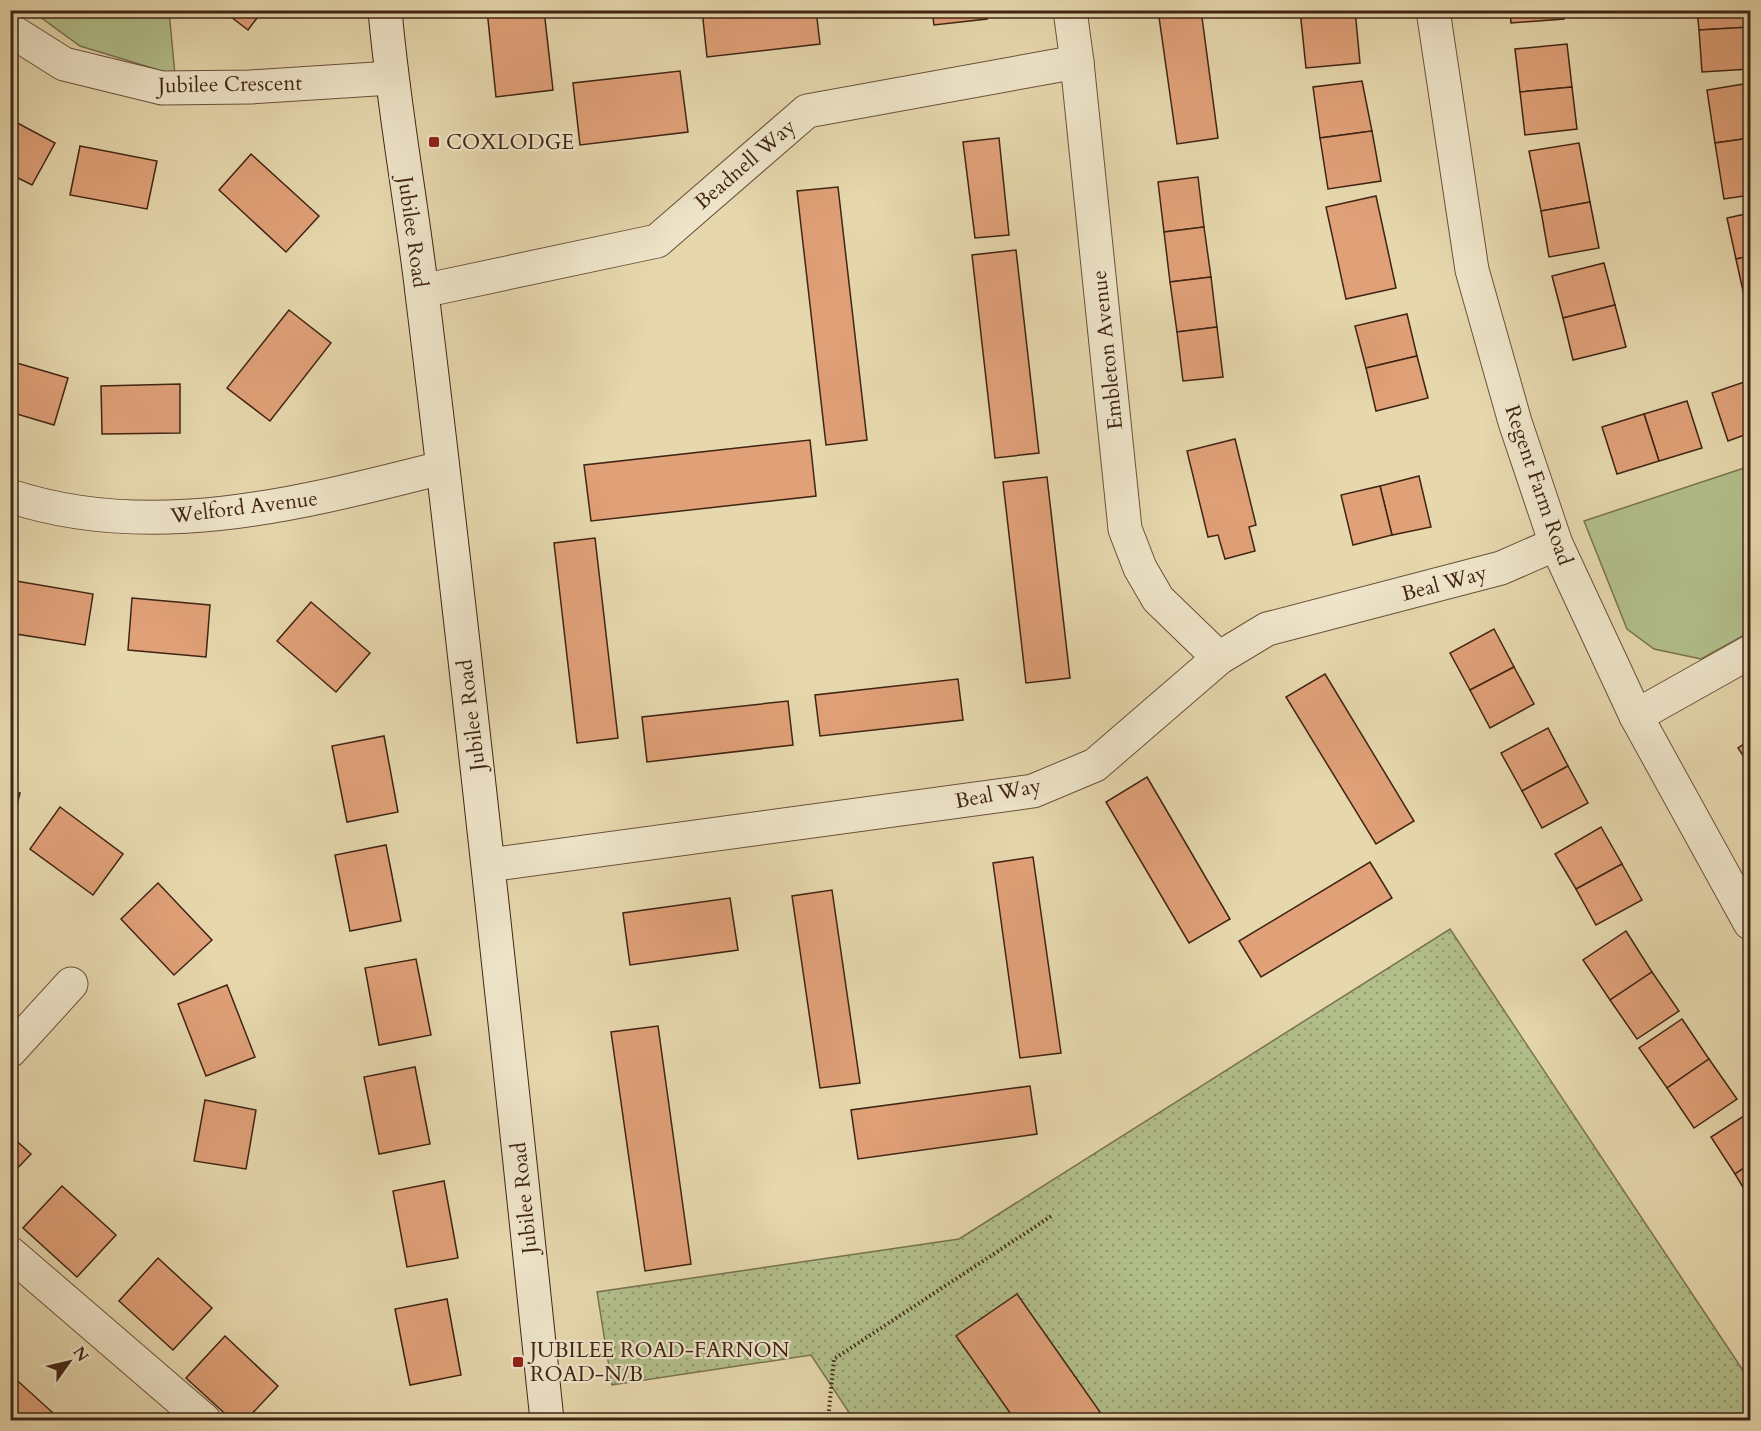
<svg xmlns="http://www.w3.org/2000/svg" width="1761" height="1431" font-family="Cardo,serif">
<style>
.grass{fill:#b2bf8b;stroke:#797250;stroke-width:1.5}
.park{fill:url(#park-dots);stroke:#797250;stroke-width:1.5}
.building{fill:#e0a078;stroke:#402414;stroke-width:1.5}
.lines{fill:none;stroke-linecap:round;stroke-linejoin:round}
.street-casing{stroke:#6a513a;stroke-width:35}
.secondary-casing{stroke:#402414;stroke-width:35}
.path{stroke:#402414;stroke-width:4;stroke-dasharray:1.5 3;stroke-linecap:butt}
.street{stroke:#efe5ca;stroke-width:33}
.secondary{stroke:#efe5ca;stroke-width:33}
.poi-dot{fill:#8f2418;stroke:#efe5ca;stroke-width:2}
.labels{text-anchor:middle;stroke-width:4.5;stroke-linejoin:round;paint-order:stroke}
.street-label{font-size:21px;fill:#402414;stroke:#efe5ca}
.poi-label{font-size:21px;fill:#402414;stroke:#efe5ca;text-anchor:start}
</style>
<defs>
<pattern id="park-dots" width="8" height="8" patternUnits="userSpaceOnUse" patternTransform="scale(1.5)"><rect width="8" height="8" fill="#b2bf8b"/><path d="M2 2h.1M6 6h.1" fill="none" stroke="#929b70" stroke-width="1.8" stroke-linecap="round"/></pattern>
</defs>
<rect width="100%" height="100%" fill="#e6d7ad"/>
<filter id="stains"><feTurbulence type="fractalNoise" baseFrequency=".00333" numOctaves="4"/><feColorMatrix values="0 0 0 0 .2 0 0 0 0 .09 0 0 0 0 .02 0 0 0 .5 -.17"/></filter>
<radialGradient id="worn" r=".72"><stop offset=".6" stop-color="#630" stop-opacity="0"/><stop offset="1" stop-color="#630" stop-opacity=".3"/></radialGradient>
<g class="grass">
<polygon points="32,11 169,11 175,75 80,46"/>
<polygon points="1750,466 1750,632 1701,659 1654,649 1627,629 1584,521"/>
</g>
<polygon class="park" points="1450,929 1750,1381 1750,1420 854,1420 811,1355 612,1385 597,1292 959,1239"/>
<g class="building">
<polygon points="222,10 263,10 248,30"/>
<polygon points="487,10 544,10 553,90 496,97"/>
<polygon points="702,10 816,10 820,44 707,57"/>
<polygon points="932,10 986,10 987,19 934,25"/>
<polygon points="1158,10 1201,10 1218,138 1177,144"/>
<polygon points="1300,10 1355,10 1360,63 1306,68"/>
<polygon points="1510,10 1564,10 1564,19 1511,23"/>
<polygon points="1697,10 1750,10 1750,27 1699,30"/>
<polygon points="1750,27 1750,69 1702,72 1699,30"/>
<polygon points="1567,44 1572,87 1520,92 1515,49"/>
<polygon points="680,71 688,132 580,145 573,83"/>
<polygon points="1362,81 1372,131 1320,138 1313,87"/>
<polygon points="1750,83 1750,138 1715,143 1707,90"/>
<polygon points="1572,87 1577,129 1525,135 1520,92"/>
<polygon points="10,119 55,143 32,185 10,174"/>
<polygon points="1372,131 1381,181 1328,189 1320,138"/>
<polygon points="999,138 1009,235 975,238 963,142"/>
<polygon points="1750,138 1750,195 1724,199 1715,143"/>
<polygon points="1579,143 1590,202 1541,211 1529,151"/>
<polygon points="80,146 157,161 147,209 70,195"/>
<polygon points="251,154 319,216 286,252 219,190"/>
<polygon points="1198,177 1204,227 1164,232 1158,182"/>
<polygon points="838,187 867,440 826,445 797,191"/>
<polygon points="1376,196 1396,288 1346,299 1326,207"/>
<polygon points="1590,202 1599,248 1549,257 1541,211"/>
<polygon points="1750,213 1750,256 1736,259 1727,218"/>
<polygon points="1204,227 1211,277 1170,282 1164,232"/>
<polygon points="1016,250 1039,453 995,458 972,255"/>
<polygon points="1750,256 1750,299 1745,300 1736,259"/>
<polygon points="1604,263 1615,305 1563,318 1552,276"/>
<polygon points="1211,277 1217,327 1177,332 1170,282"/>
<polygon points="1615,305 1626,347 1573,360 1563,318"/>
<polygon points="289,310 331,343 270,421 227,388"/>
<polygon points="1407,314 1417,356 1366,368 1355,326"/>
<polygon points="1217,327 1223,377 1183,381 1177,332"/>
<polygon points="1417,356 1428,398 1376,411 1366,368"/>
<polygon points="10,361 68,378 54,425 10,412"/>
<polygon points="1750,380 1750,433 1728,441 1712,393"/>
<polygon points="180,384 180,433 102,434 101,386"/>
<polygon points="1687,401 1702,448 1659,461 1644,414"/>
<polygon points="1644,414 1659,461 1617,474 1602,427"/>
<polygon points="1235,439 1256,525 1249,527 1255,551 1225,559 1218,535 1208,537 1187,451"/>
<polygon points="810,440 816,496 591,521 584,465"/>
<polygon points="1419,476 1431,527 1392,535 1380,486"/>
<polygon points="1047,477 1070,678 1026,683 1003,482"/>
<polygon points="1380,486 1392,535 1353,545 1341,495"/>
<polygon points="595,538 618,738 577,743 554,543"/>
<polygon points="16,581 93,594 85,645 10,633"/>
<polygon points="132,598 210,605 206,657 128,650"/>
<polygon points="311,602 370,653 336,692 277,641"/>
<polygon points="1494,629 1514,667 1470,690 1450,653"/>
<polygon points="1514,667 1534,704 1490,728 1470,690"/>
<polygon points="1325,674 1414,821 1376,844 1286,697"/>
<polygon points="958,679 963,720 820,736 815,695"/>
<polygon points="788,701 793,745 647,762 642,717"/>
<polygon points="1548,728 1568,766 1522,791 1501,753"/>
<polygon points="384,736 398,812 347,822 332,746"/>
<polygon points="1750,740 1750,766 1738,748"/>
<polygon points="1568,766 1588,803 1542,828 1522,791"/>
<polygon points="1147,777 1230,919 1189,943 1106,802"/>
<polygon points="10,790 20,793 10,830"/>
<polygon points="60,807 123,854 93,895 30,849"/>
<polygon points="1601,827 1622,864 1576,889 1555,854"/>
<polygon points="386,845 401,921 350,931 335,855"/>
<polygon points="1033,857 1061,1053 1020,1058 993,863"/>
<polygon points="1370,862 1392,898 1261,977 1239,941"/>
<polygon points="1622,864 1642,900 1596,925 1576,889"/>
<polygon points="158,883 212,940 174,975 121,919"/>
<polygon points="832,890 860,1083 820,1088 792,896"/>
<polygon points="730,898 738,950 630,965 623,913"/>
<polygon points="1626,931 1652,972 1610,1000 1583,960"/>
<polygon points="416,959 431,1035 379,1045 365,968"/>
<polygon points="1652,972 1679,1011 1637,1039 1610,1000"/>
<polygon points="227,985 255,1057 206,1076 178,1004"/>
<polygon points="1682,1019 1709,1059 1667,1088 1639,1048"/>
<polygon points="658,1026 691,1264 645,1271 611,1032"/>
<polygon points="1709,1059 1737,1099 1694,1128 1667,1088"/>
<polygon points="415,1067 430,1144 379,1154 364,1077"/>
<polygon points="1030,1086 1037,1134 858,1159 851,1110"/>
<polygon points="205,1100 256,1110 246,1169 194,1161"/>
<polygon points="1750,1112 1750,1164 1735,1174 1711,1137"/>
<polygon points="10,1135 31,1154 10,1176"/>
<polygon points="1750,1164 1750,1199 1735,1174"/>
<polygon points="444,1181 458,1258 407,1267 393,1191"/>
<polygon points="62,1186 116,1235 77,1277 23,1228"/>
<polygon points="158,1258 212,1308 173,1350 119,1301"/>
<polygon points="1017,1294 1100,1412 1088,1420 1015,1420 956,1336"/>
<polygon points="447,1299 461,1375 410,1385 395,1309"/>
<polygon points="225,1336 278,1386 246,1420 232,1420 186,1378"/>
<polygon points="10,1374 52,1412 45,1420 10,1420"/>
</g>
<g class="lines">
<defs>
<g id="street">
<polyline points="1070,10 1077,62 1125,529 1140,568 1158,599 1219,658"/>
<polyline points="1433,10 1472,270 1515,422 1556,544 1636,716 1750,923"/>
<polyline points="10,30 64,64 162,88 250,87 391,78"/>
<polyline points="422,291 657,241 807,111 1077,62"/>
<path d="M10 496C152 543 302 503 441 468"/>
<polyline points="1636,716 1750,652"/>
<polyline points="489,865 1033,791 1095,765 1219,658 1267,629 1501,568 1556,544"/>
<polyline points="10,1051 71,984"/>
<polyline points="10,1253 204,1420"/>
</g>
<path id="secondary" d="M385 10C393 105 411 199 422 293 468 669 508 1045 547 1420"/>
</defs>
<use href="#street" class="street-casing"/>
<use href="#secondary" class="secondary-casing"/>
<polyline class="path" points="828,1420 834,1359 1053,1215"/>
<use href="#street" class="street"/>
<use href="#secondary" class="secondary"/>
</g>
<g class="poi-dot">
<rect x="428" y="136" width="12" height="12" rx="3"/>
<rect x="512" y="1356" width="12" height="12" rx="3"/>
</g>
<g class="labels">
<g class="street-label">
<text transform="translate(230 84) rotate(-1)" y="7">Jubilee Crescent</text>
<text transform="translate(745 164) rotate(-41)" y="7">Beadnell Way</text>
<text transform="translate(413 232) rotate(82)" y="7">Jubilee Road</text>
<text transform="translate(1107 350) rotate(-96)" y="7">Embleton Avenue</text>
<text transform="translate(1539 485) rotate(71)" y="7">Regent Farm Road</text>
<text transform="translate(244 507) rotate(-7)" y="7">Welford Avenue</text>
<text transform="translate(1444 583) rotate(-15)" y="7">Beal Way</text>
<text transform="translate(471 715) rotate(-97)" y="7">Jubilee Road</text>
<text transform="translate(998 793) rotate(-11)" y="7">Beal Way</text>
<text transform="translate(524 1198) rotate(-96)" y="7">Jubilee Road</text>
</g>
<g class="poi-label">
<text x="446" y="149">COXLODGE</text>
<text x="530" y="1357">JUBILEE ROAD-FARNON<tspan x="530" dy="24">ROAD-N/B</tspan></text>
</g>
</g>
<rect width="1761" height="1431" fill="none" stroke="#e6d7ad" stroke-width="36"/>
<rect x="12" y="12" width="1737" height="1407" fill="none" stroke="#402414" stroke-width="3"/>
<rect x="18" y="18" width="1725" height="1395" fill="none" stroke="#402414" stroke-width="1.5"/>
<g transform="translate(69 1362) rotate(56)" stroke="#efe5ca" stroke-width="4.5" paint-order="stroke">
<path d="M0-4.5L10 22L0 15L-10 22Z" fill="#402414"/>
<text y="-9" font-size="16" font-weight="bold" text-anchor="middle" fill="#402414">N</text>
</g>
<rect width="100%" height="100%" filter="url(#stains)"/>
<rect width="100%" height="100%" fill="url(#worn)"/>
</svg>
